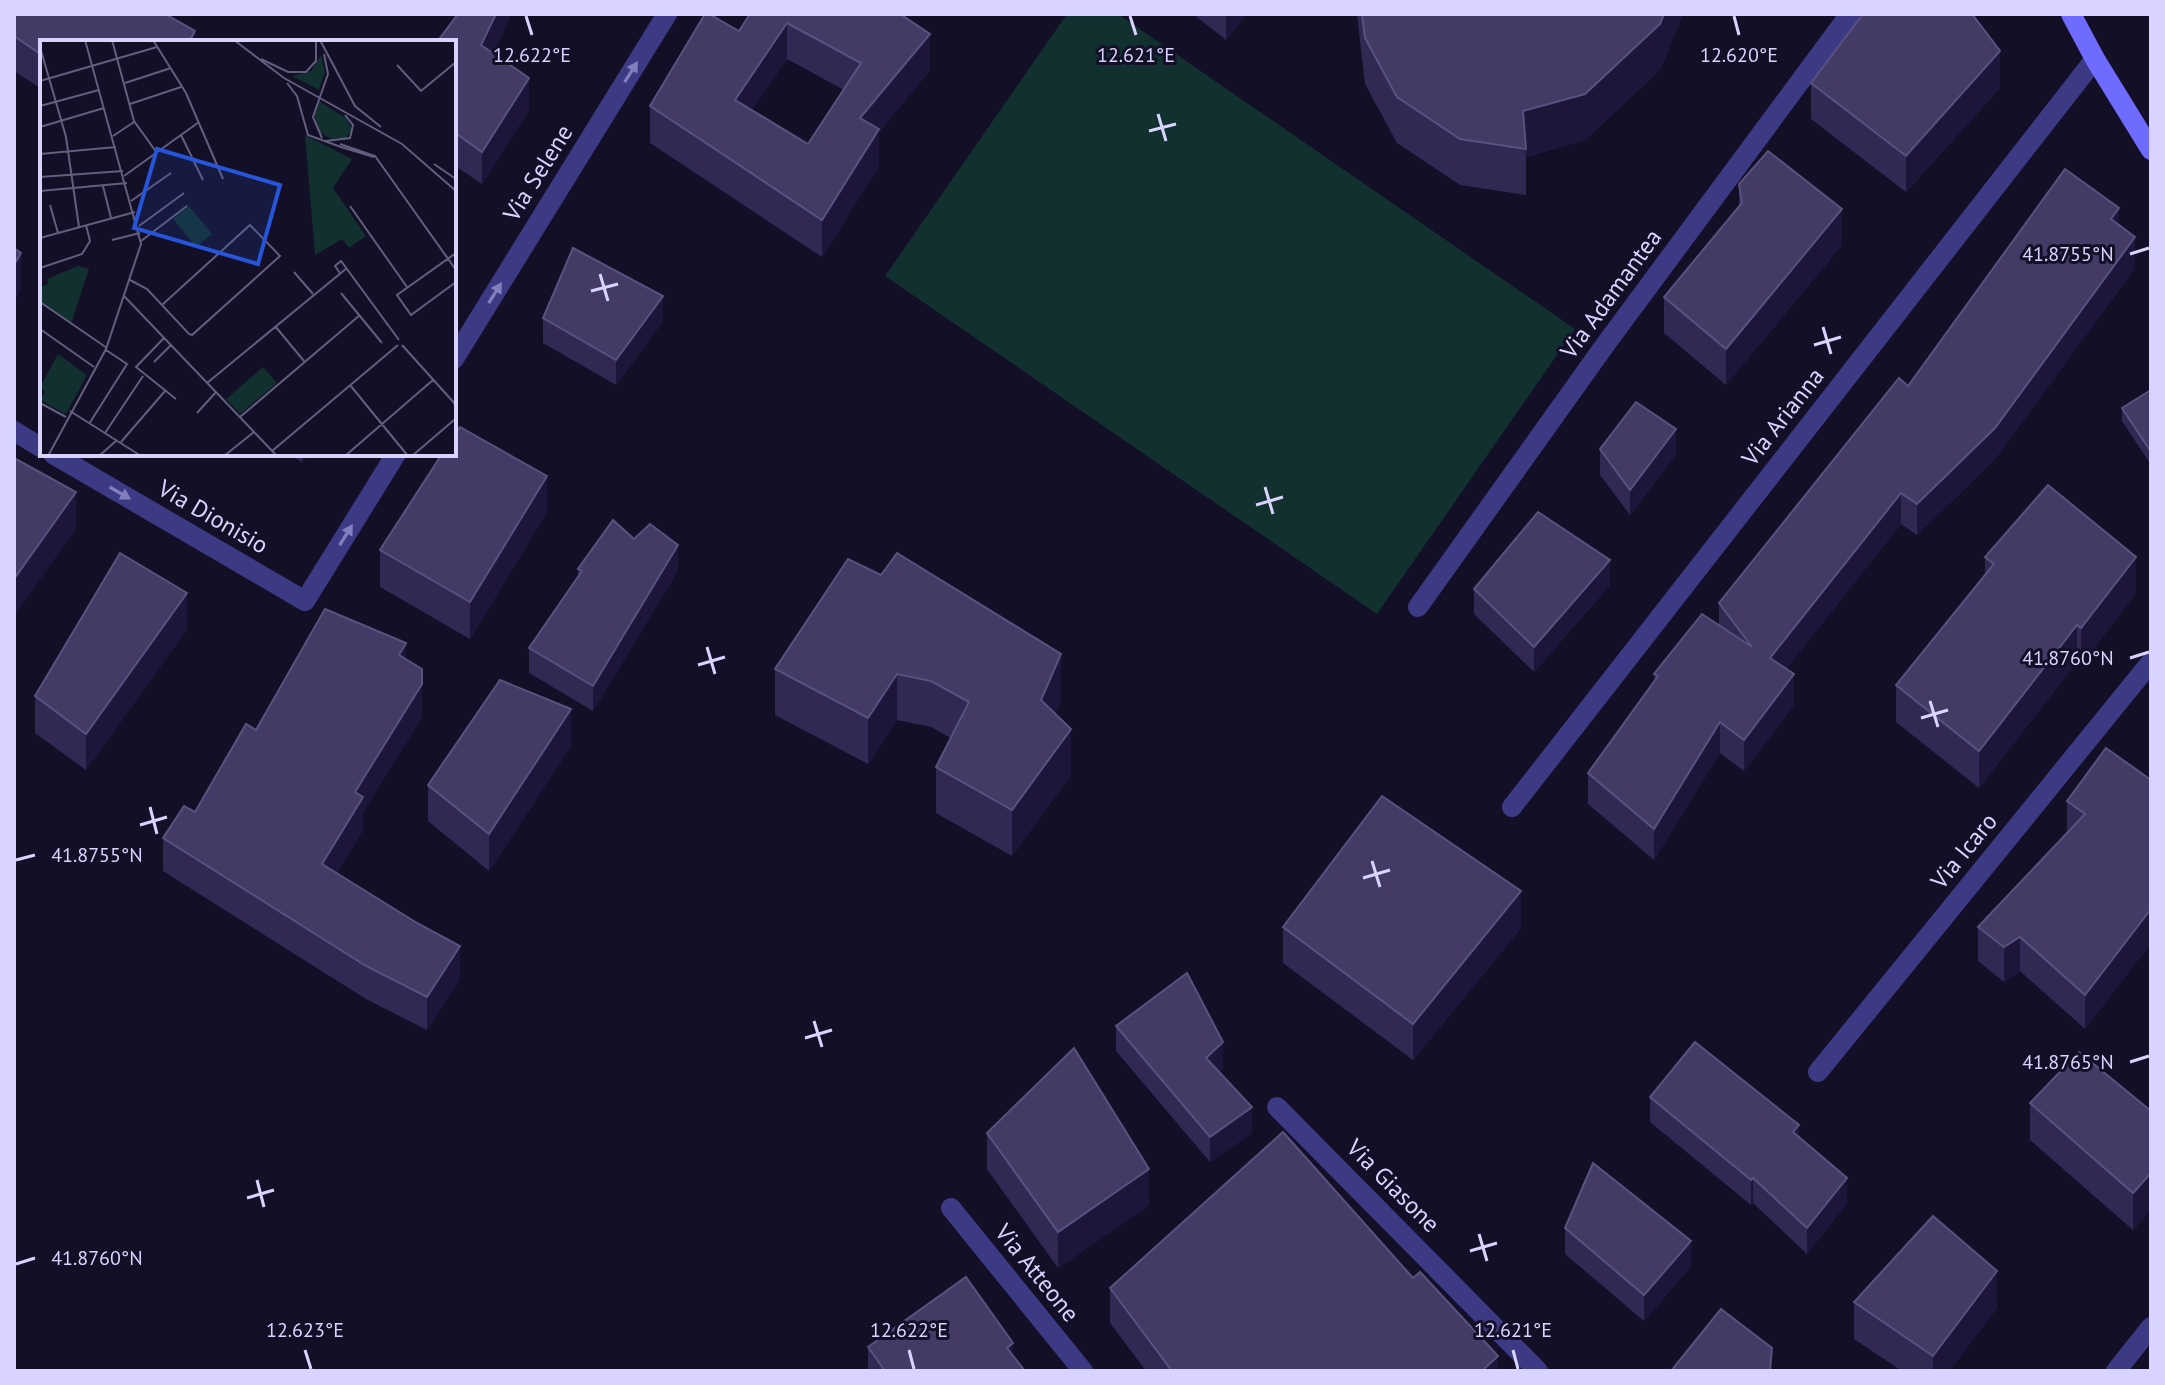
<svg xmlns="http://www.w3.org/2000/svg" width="2165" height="1385" font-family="'PT Sans',sans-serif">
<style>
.green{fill:#12302f}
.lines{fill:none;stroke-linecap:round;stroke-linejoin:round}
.street{stroke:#3d3a85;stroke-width:20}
.secondary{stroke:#6f6bff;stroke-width:20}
.wall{fill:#312854;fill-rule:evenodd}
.shaded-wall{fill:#1d163a}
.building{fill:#433a66;stroke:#5a527e;stroke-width:2;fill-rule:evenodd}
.oneway{fill:#837fbc}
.ticks{fill:none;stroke:#d9d4ff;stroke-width:3}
.labels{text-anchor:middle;stroke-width:6;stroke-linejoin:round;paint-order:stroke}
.street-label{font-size:24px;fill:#d9d4ff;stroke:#130f26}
.inset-road{fill:none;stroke:#625e7d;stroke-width:2}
.view{fill:#2655da;fill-opacity:0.15;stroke:#2655da;stroke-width:4}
.inset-edge{fill:none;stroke:#d9d4ff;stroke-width:4}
.ticks-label{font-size:20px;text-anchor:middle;fill:#d9d4ff;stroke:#130f26;stroke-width:6;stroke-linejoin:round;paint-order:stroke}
</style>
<rect width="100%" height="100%" fill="#130f26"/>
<polygon class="green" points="1067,14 1118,14 1575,329 1377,614 885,276"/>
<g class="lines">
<g class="street">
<polyline points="454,359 667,14"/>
<polyline points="14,431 42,448"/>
<polyline points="53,454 305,601 396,454"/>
<polyline points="1418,607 1605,345 1850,14"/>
<polyline points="1512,807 2095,59"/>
<polyline points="1818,1072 2151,662"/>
<polyline points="1277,1107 1538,1371"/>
<polyline points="951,1208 1083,1371"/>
<polyline points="2116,1371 2151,1327"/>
</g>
<polyline class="secondary" points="2071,14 2095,59 2151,150"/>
</g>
<g class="wall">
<polygon points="14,14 195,42 42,42 42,89 14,71"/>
<polygon points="458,14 511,14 493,53 529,110 482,184 454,165 454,42"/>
<path d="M750 14H900L930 70 879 132V166L822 257 650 143V106L739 31ZM787 59 844 90 808 144 752 110Z"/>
<polygon points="1193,14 1247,14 1226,40"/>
<polygon points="1357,14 1683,14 1660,70 1585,140 1526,157 1526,195 1460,185 1397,143 1365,84"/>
<polygon points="1811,83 2000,88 1906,192 1811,119"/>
<polygon points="1739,184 1842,245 1726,385 1664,333 1664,297 1739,206"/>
<polygon points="2119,226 2135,268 1995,459 1917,535 1901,524 1786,669 1794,705 1744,771 1720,753 1654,860 1588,804 1588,773 1654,681 1654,674 1719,625 1719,603 1908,386"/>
<polygon points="543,318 663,321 616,385 543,343"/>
<polygon points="2151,390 2151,465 2122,421 2122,408"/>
<polygon points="1600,449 1676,454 1630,515 1600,475"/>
<polygon points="289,454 307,454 302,462"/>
<polygon points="547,512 470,639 380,587 380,550"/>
<polygon points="634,539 678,570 593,711 529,673 529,648 578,576 578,569"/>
<polygon points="1985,557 2136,593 2081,665 2077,662 1979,788 1896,722 1896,685 1985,575"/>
<polygon points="848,559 1061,700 1055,714 1071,775 1012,856 936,813 936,767 951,738 931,727 897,720 868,764 775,715 775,669"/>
<polygon points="1610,585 1534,672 1474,614 1474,589"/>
<polygon points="187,629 86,770 35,733 35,696"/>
<polygon points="406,659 422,717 363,812 363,830 337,873 460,979 427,1030 366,999 163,871 163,838 195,812 256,730"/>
<polygon points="571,746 489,871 428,821 428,785"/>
<polygon points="2151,780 2151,943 2085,1029 2020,971 2004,982 1978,961 1978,927 2067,833 2067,801"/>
<polygon points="1283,927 1521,928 1413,1060 1283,963"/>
<polygon points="1116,1026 1223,1067 1219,1071 1252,1133 1210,1162 1116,1051"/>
<polygon points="1650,1097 1799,1137 1847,1203 1807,1254 1753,1203 1751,1205 1650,1122"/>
<polygon points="2030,1103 2151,1111 2151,1210 2133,1230 2030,1140"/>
<polygon points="987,1133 1149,1205 1058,1268 987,1169"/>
<polygon points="1565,1228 1691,1266 1644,1321 1565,1254"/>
<polygon points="1110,1288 1498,1371 1146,1371 1110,1323"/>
<polygon points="1854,1302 1997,1308 1949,1371 1902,1371 1854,1339"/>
<polygon points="868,1347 1013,1356 1025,1371 868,1371"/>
</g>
<g class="shaded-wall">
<polygon points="496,14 511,14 481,78 481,45"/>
<polygon points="1226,14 1247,14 1226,40"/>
<polygon points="1664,14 1683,14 1660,70 1585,140 1526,157 1523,111"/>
<polygon points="787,23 787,59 735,136 735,100"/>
<polygon points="195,31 195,42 189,42"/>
<polygon points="930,34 930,70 879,132 879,166 822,257 822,220 860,118"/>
<polygon points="2000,51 2000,88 1906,192 1906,156"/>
<polygon points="529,78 529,110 482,184 482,152"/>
<polygon points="2119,208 2119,239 2111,219"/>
<polygon points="1842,209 1842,245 1726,385 1726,349"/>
<polygon points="2135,237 2135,268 1995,459 1917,535 1917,504"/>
<polygon points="21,253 21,289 14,302 14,265"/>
<polygon points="663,296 663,321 616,385 616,360"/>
<polygon points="1676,429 1676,454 1630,515 1630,490"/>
<polygon points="302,454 307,454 302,462"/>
<polygon points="547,476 547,512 470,639 470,602"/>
<polygon points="76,492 76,529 14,616 14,579"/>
<polygon points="1901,493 1901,524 1770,690 1770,658"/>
<polygon points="678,545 678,570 593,711 593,686"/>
<polygon points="2136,557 2136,593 2081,665 2081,628"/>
<polygon points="1610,560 1610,585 1534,672 1534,647"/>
<polygon points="187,593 187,629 86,770 86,734"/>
<polygon points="2077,625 2077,662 1979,788 1979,751"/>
<polygon points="406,643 406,676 399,655"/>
<polygon points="1061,654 1061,700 1041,746 1041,700"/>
<polygon points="897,674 897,720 868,764 868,718"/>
<polygon points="1794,674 1794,705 1744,771 1744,740"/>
<polygon points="422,684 422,717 363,812 363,830 322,897 322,864 355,792"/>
<polygon points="571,709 571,746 489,871 489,834"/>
<polygon points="1720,722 1720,753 1654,860 1654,829"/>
<polygon points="1071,729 1071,775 1012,856 1012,810"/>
<polygon points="1521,891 1521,928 1413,1060 1413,1024"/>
<polygon points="2151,909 2151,943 2085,1029 2085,995"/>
<polygon points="2020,937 2020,971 2004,982 2004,947"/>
<polygon points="460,946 460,979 427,1030 427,997"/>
<polygon points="1223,1042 1223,1067 1206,1083 1206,1058"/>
<polygon points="1252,1107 1252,1133 1210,1162 1210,1137"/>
<polygon points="1799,1125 1799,1150 1793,1132"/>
<polygon points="1149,1169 1149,1205 1058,1268 1058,1232"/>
<polygon points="2151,1173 2151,1210 2133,1230 2133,1193"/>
<polygon points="1753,1178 1753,1203 1751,1205 1751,1180"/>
<polygon points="1847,1178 1847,1203 1807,1254 1807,1228"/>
<polygon points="1691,1241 1691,1266 1644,1321 1644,1295"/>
<polygon points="1997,1271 1997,1308 1949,1371 1933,1371 1933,1356"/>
<polygon points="1013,1343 1013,1371 1007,1348"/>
<polygon points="1498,1356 1498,1371 1482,1371"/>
</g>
<g class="building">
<polygon points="14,14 165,14 195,31 189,42 42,42 42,55 14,36"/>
<polygon points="458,14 496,14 481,45 529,78 482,152 454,132 454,42 437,42"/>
<path d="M705 14H709L739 31 750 14H900L930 34 860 118 879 129 822 220 650 106ZM787 23 861 63 808 144 735 100Z"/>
<polygon points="1362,14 1664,14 1660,24 1585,94 1523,111 1526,149 1460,139 1397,97 1365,38"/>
<polygon points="1863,14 1972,14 2000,51 1906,156 1811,83"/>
<polygon points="1768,151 1842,209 1726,349 1664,297 1742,203 1739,184"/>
<polygon points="2065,169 2119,208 2111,219 2135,237 1995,428 1917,504 1901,493 1770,658 1794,674 1744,740 1720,722 1654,829 1588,773 1658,676 1654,674 1702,614 1752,647 1719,603 1899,378 1908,386"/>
<polygon points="14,248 21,253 14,265"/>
<polygon points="573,248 663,296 616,360 543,318"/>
<polygon points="2151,390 2151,452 2122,408"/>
<polygon points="1636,402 1676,429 1630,490 1600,449"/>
<polygon points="460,427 547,476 470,602 380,550 442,454 454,454 454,435"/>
<polygon points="14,458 76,492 14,579"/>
<polygon points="2048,485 2136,557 2081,628 2077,625 1979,751 1896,685 1994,564 1985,557"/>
<polygon points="1538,512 1610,560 1534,647 1474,589"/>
<polygon points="613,520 634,539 650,524 678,545 593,686 529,648 582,571 578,569"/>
<polygon points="120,553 187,593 86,734 35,696"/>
<polygon points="897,553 1061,654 1041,700 1071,729 1012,810 936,767 969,702 931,681 897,674 868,718 775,669 848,559 881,575"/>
<polygon points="325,609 406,643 399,655 422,669 422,684 355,792 363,797 322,864 417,923 460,946 427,997 366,966 163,838 184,806 195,812 246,724 256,730"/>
<polygon points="500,680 571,709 489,834 428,785"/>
<polygon points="2106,748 2151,780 2151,909 2085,995 2020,937 2004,947 1978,927 2085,814 2067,801"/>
<polygon points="1382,796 1521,891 1413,1024 1283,927"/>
<polygon points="1187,973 1223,1042 1206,1058 1252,1107 1210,1137 1116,1026"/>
<polygon points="1695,1042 1799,1125 1793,1132 1847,1178 1807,1228 1753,1178 1751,1180 1650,1097"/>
<polygon points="1074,1048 1149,1169 1058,1232 987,1133"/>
<polygon points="2079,1052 2151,1111 2151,1173 2133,1193 2030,1103"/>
<polygon points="1283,1132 1413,1278 1420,1272 1498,1356 1482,1371 1176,1371 1175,1370 1172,1371 1110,1288"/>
<polygon points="1593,1163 1691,1241 1644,1295 1565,1228"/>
<polygon points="1933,1216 1997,1271 1933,1356 1854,1302"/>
<polygon points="966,1277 1013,1343 1007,1348 1025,1371 885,1371 868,1347"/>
<polygon points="1721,1309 1772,1348 1770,1371 1671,1371"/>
</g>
<defs><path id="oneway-solid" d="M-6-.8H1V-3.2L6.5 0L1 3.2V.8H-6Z" transform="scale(2)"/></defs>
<g class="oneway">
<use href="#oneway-solid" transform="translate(631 72) rotate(-58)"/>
<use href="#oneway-solid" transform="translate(495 293) rotate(-58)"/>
<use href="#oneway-solid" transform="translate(120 493) rotate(30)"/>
<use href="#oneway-solid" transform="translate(346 535) rotate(-58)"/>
</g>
<path class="ticks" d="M526 16 532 35M1130 16 1136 35M1734 16 1739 35M1158 114 1166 141M1149 131 1176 124M2130 254 2149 248M600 274 608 301M591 291 618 284M1823 327 1831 354M1814 345 1841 337M1265 487 1273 514M1256 505 1283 497M707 647 715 674M2130 658 2149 652M698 665 725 657M1930 701 1938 727M1921 718 1948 710M150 807 157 834M140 825 167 817M16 860 35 855M1372 861 1380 887M1363 878 1390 870M814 1021 822 1047M805 1038 832 1030M2130 1062 2149 1056M257 1180 264 1207M247 1198 274 1190M1479 1234 1487 1261M1470 1251 1497 1243M16 1264 35 1258M305 1350 311 1369M909 1350 914 1369M1513 1350 1518 1369"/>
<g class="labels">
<g class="street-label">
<text transform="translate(538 173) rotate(-58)" y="8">Via Selene</text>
<text transform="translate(1611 294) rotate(-54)" y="8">Via Adamantea</text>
<text transform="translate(1783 417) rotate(-52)" y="8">Via Arianna</text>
<text transform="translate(213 517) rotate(30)" y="8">Via Dionisio</text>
<text transform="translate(1964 851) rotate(-51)" y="8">Via Icaro</text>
<text transform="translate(1393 1186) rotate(45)" y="8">Via Giasone</text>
<text transform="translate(1037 1273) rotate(51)" y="8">Via Atteone</text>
</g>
</g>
<g transform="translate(40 40)">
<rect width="416" height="416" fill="#130f26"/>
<path d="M281 15 285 32 279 50 252 36 271 31ZM279 61 306 78 312 89 306 98 291 99 279 91 275 76ZM265 95 312 119 293 148 326 196 309 208 302 199 275 215ZM149 166 172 194 156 207 133 179ZM38 226 49 229 31 284 0 262V247L8 244 7 239ZM18 314 47 335 26 374 0 360 5 352 0 347ZM223 327 237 343 200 374 186 359Z" fill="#12302f"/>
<path class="inset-road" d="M72 0 94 81 117 113M113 0 146 53 183 139M194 0 244 38 362 104 416 151M280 0 315 66 341 87M0 7 26 97 39 187M221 19 248 32H266L276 21V0M357 25 381 51 416 22M0 41 117 7M85 43 131 28M247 43 257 56 268 95 301 107M90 64 141 47M0 66 59 50M0 87 64 68M141 95 163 140M73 96 94 82M282 98 273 77 288 34 284 14M286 101 310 98 313 85 305 75M300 104 335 116 416 230M301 107 334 117M0 114 76 107M394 124 416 139M84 136 159 82M0 137 83 131M63 146 71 178M0 151 87 143M91 161 131 133M10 165 18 193M310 166 367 247M99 186 144 153M0 198 95 172M72 200 100 193M101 201 147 166M416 213 357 255 371 275 416 242M0 228 42 214 50 201 46 185M254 232 273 254M300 233 295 226 301 221 359 300M90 240 107 249 149 294 152 295 240 216 210 185 122 265M301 253 342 303M84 256 237 416M0 262 67 308M235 286 264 321M0 289 54 327M124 298 96 327 136 359M362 305 416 365M114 322 131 305M167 343 307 228M310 345 368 416M0 363 26 377M30 371 101 416M157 373 176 352M200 377 320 275M49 384 87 324 66 310M65 393 103 336M81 402 125 351M232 411 358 305M8 416 66 309 101 204 45 0M59 416 77 400M184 416 214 392M305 416 393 340M372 416 414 380"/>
<path class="view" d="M117 109 240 145 218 224 94 188Z"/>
<rect width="416" height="416" class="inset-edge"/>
</g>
<g class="ticks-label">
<text x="532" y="62">12.622°E</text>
<text x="1136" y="62">12.621°E</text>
<text x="1739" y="62">12.620°E</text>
<text x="2068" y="261">41.8755°N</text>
<text x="2068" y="665">41.8760°N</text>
<text x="97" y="862">41.8755°N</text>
<text x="2068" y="1069">41.8765°N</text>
<text x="97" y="1265">41.8760°N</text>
<text x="305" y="1337">12.623°E</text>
<text x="909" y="1337">12.622°E</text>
<text x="1513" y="1337">12.621°E</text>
</g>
<rect width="2165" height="1385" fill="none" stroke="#d9d4ff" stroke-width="32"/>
</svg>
